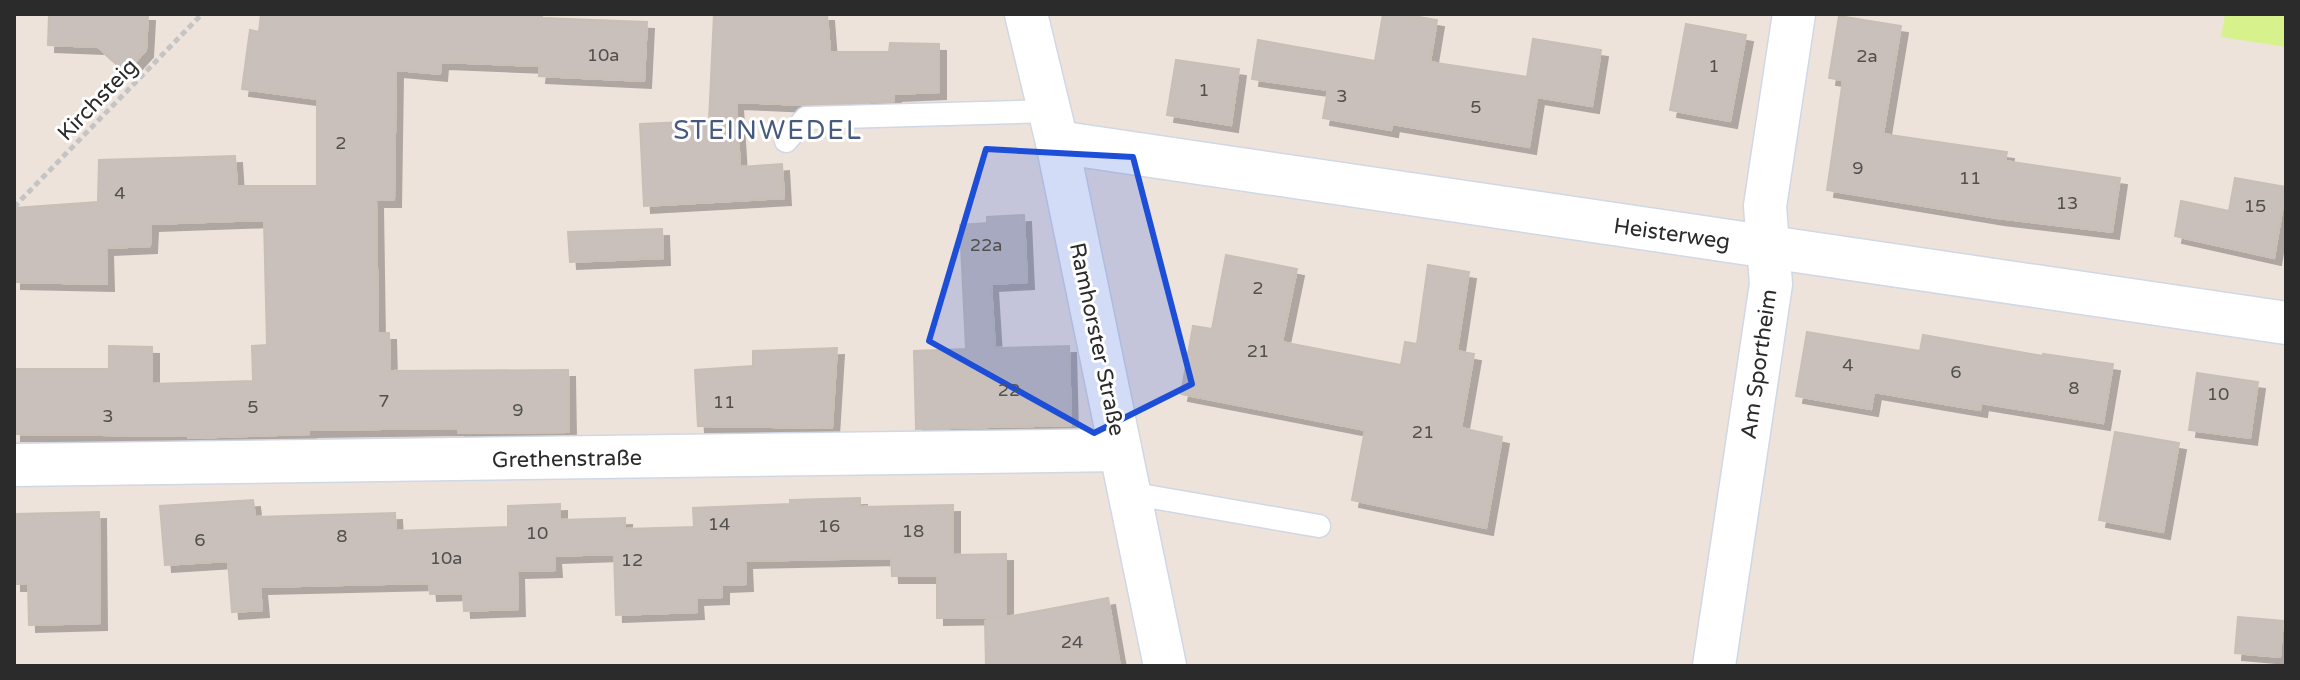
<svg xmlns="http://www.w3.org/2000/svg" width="2300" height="680" font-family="'Varela Round',sans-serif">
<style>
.pitch{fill:#d7f28d}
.building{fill:#c9c0bb;stroke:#c9bfb5;stroke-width:2;filter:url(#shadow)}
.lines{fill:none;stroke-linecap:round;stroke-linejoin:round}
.lane-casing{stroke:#d0d7e5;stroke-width:25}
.street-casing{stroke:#d0d7e5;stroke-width:45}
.path{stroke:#c4c4c4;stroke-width:5;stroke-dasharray:6 4;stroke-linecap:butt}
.lane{stroke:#fff;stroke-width:22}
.street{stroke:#fff;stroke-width:42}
.marked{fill:#1d4ed8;fill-opacity:0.2;stroke:#1d4ed8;stroke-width:6;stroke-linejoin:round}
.labels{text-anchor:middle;stroke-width:6;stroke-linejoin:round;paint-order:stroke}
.number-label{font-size:18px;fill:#52504f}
.street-label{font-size:22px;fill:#2b2b2b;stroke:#fff}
.quarter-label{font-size:26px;letter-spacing:2px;fill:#465a80;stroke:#fff}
</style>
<defs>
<filter id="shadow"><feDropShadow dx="7" dy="7" stdDeviation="0" flood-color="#0004"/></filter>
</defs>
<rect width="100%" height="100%" fill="#eee3db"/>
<polygon class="pitch" points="2225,14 2286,14 2286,47 2221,37"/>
<g class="building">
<polygon points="49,14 148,14 146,50 126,72 98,47 48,45"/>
<polygon points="261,14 542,14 542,18 647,22 644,81 539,76 540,66 441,62 440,74 396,70 394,200 376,200 378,333 389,333 390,371 568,370 569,432 458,433 458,428 309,430 309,434 188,438 188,436 14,434 14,369 109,369 109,346 152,347 152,384 253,381 252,346 267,345 264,220 151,224 150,246 106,248 107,284 14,282 14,208 98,202 99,160 235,156 237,186 317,186 317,99 242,89 250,30 259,32"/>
<polygon points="714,14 827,14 830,52 889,52 890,43 939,44 939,92 894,94 894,101 802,105 736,102 740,167 782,164 784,198 644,206 640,124 709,121"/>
<polygon points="1383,14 1401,14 1437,20 1430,62 1527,77 1533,39 1601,50 1592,106 1537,97 1529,147 1392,124 1391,130 1323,118 1328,90 1252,79 1258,40 1375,61"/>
<polygon points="1839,16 1901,26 1883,134 2007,152 2005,161 2120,178 2112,232 1997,218 1827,190 1843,80 1829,78"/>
<polygon points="1686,24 1746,35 1730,121 1670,110"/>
<polygon points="1176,60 1239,69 1231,125 1167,115"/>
<polygon points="2235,178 2286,187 2274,258 2175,236 2181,201 2229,211"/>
<polygon points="1024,215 1027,282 991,284 995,348 1069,346 1071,425 916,429 914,351 966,349 960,225 987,223 987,225 987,217"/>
<polygon points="662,229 663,258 570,262 568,232"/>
<polygon points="1226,255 1297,269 1282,342 1401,365 1405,342 1417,344 1428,265 1469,272 1457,351 1474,354 1461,428 1502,437 1486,528 1352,500 1365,430 1181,394 1193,326 1212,329"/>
<polygon points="1807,332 1920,351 1923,335 2043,356 2043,354 2113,364 2103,423 1981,403 1980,410 1874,392 1871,409 1796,396"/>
<polygon points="837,348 832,428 698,426 695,370 753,366 753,351"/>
<polygon points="2197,373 2258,382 2250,438 2189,430"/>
<polygon points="2115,432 2179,443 2163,532 2099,520"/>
<polygon points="860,498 860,507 953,505 953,555 1006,554 1006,617 937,618 937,576 892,576 891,558 745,561 746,584 722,585 722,597 696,598 697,612 616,615 614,554 554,556 555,570 517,571 518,609 464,611 463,593 430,594 429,583 260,587 262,610 232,612 228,561 165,565 160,506 253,500 255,517 395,513 396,531 508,527 508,506 560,504 560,520 625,518 625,529 694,527 693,508 790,504 790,500"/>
<polygon points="99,512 100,623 29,625 28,584 14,584 14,514"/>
<polygon points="1108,598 1120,666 986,666 985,621"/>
<polygon points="2238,617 2283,621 2280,657 2235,653"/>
</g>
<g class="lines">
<defs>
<g id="lane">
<polyline points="786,141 806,118 1050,111"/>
<polyline points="1129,493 1319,526"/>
</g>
<g id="street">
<polyline points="1026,14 1057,142 1165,666"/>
<polyline points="1057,142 2286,323"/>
<polyline points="14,465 1120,450"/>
<polyline points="1714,666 1771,284 1765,206 1794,14"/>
</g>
</defs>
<use href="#lane" class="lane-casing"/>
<use href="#street" class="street-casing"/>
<polyline class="path" points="14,207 202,14"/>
<use href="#lane" class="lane"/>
<use href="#street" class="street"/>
</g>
<path class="marked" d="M986 149 1133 157 1192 384 1094 433 929 341Z"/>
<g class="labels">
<g class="number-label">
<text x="603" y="61">10a</text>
<text x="1867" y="62">2a</text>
<text x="1714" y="72">1</text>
<text x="1204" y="96">1</text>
<text x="1342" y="102">3</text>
<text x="1476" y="113">5</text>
<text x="341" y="149">2</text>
<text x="1858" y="174">9</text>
<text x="1970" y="184">11</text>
<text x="120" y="199">4</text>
<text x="2067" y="209">13</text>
<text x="2255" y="212">15</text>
<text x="986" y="251">22a</text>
<text x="1258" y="294">2</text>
<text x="1258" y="357">21</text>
<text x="1848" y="371">4</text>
<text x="1956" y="378">6</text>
<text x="2074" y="394">8</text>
<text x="1009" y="396">22</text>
<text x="2218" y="400">10</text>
<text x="384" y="407">7</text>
<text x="724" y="408">11</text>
<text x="253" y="413">5</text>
<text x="518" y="416">9</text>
<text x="108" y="422">3</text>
<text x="1423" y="438">21</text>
<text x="719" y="530">14</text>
<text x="829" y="532">16</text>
<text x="913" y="537">18</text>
<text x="537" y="539">10</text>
<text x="342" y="542">8</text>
<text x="200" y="546">6</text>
<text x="446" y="564">10a</text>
<text x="632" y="566">12</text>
<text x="1072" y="648">24</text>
</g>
<g class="street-label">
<text transform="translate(97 99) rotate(-46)" y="8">Kirchsteig</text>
<text transform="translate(1672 233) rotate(8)" y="8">Heisterweg</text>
<text transform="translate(1098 339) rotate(78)" y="8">Ramhorster Straße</text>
<text transform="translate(1758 364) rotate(-82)" y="8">Am Sportheim</text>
<text transform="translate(567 458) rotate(-1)" y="8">Grethenstraße</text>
</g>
<g class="quarter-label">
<text x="768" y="139">STEINWEDEL</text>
</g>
</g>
<rect width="2300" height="680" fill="none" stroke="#2b2b2b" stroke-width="32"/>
</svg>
